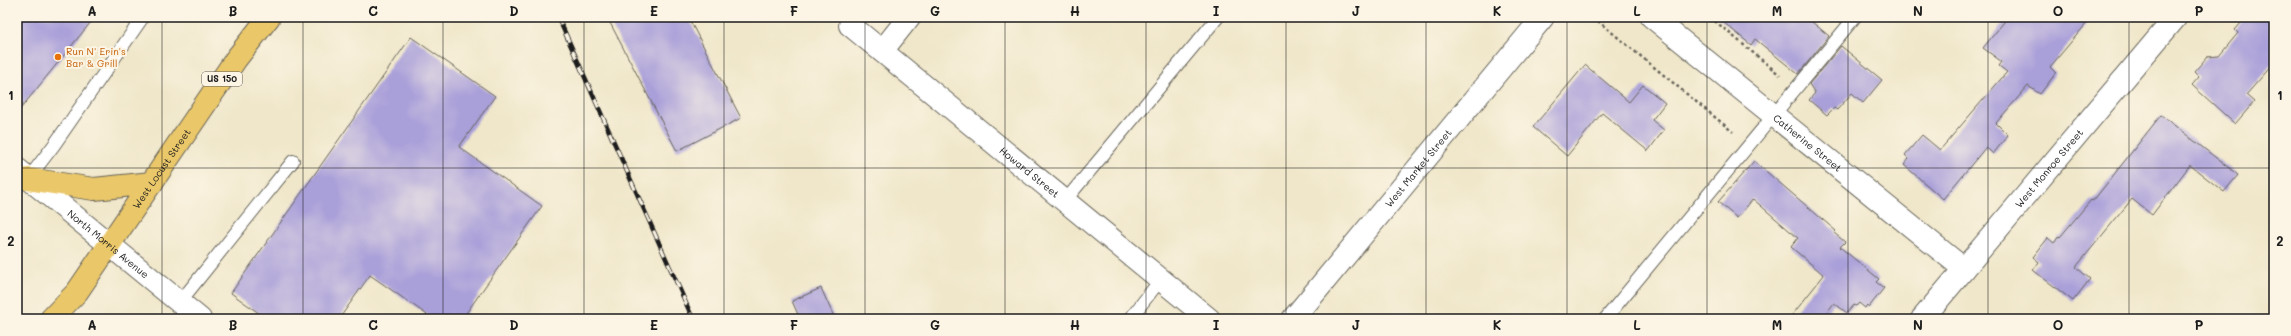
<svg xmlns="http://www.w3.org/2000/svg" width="2291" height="336" font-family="Mali,sans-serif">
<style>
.building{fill:#a99fd9}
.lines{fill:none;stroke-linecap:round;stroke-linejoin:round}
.service-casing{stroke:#666359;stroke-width:14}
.minor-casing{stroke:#666359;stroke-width:24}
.tertiary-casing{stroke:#666359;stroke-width:24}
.primary-casing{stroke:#666359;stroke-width:24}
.path{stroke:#666359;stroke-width:2.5;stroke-dasharray:3 3;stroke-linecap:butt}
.service{stroke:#fff;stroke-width:12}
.minor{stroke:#fff;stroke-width:22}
.tertiary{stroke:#fff;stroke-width:22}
.primary{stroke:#eac769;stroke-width:22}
.rail-casing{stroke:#1c1c1c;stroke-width:4.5}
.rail{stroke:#fcf5e5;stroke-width:3;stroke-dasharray:9;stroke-linecap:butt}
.grid{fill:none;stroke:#1c1c1c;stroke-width:1;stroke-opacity:0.55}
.food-dot{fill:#e8710a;stroke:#fcf5e5;stroke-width:1.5}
.labels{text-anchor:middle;stroke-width:4;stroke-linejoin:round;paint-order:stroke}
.shield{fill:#fcf5e5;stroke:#5f5d58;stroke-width:1}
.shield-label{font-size:9px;font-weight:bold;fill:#1c1c1c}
.food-label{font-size:10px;fill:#c56008;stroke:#fcf5e5;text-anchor:start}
.street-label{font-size:10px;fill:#1c1c1c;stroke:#fcf5e5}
.neatline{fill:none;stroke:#1c1c1c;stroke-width:1.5}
.grid-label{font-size:13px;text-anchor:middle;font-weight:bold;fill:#1c1c1c}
</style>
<rect width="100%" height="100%" fill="#fcf5e5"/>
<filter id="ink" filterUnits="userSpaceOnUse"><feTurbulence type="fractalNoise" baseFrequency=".025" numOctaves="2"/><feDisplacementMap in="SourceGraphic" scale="8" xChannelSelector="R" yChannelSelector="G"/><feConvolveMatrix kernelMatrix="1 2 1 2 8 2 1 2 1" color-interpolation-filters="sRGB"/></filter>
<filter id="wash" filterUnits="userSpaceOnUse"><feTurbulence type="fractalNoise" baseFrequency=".012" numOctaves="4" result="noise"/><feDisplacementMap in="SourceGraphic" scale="16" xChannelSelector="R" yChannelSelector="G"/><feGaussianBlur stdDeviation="0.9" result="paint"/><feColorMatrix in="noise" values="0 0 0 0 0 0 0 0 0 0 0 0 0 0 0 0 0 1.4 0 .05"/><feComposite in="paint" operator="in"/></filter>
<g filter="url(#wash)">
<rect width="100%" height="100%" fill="#f0e7ca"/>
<g id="blocks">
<g class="building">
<polygon points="17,17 95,17 17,113"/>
<polygon points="607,17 688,17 741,118 677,151"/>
<polygon points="1717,17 1806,17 1829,36 1798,74 1755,39 1751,45"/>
<polygon points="2008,17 2092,17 2050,67 2056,73 2040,94 2028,86 1996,123 2008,135 1993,154 1986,147 1943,199 1904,165 1909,159 1905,155 1922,135 1940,150 2007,72 1999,66 2002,62 1983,48"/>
<polygon points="2246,17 2274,17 2274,63 2246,95 2254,102 2235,124 2192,85 2199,77 2194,72 2207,57 2219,56 2238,33 2235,30"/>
<polygon points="411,37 495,96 459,147 542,206 462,319 433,319 370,275 339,319 267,319 231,293"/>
<polygon points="1841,46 1882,80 1863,103 1852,93 1837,110 1834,108 1827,115 1809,100 1815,93 1809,84"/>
<polygon points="1585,65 1629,102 1643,85 1665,103 1652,120 1664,130 1648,151 1602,113 1567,156 1533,127"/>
<polygon points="2161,115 2238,175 2224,192 2190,165 2152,215 2132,199 2076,267 2090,279 2073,301 2033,270 2039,262 2033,257 2048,238 2054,243 2059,236 2060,237 2091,200 2093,201"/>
<polygon points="1754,161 1836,231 1834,233 1845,242 1840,247 1879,279 1876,282 1884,288 1869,307 1867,305 1865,308 1859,303 1856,306 1854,305 1847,313 1834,303 1822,319 1789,319 1824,275 1791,247 1798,238 1753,199 1737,218 1718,202"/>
<polygon points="821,288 835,319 800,319 792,301"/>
</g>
</g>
</g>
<g filter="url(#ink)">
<use href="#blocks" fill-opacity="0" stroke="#666359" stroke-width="1"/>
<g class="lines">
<defs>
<g id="service">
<polyline points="28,179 54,145 143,17"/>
<polyline points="1064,202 1218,17"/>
<polyline points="180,302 293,161"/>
<polyline points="1130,319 1161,279"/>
<polyline points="1605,319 1855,17"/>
</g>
<g id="minor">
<path id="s1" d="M1652 17 1964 269"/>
<path id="s2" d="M850 25 1209 319"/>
<polyline points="882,51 909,17"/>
<path id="s3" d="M17 169 200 319"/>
<path id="s4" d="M1922 319 2176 17"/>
</g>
<g id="tertiary">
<path id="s5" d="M1293 319 1543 17"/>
</g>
<g id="primary">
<polyline points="28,179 94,189 152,183"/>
<path id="s6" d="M51 319 77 292 236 59 269 17"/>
</g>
</defs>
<use href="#service" class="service-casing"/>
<use href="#minor" class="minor-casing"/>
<use href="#tertiary" class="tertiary-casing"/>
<use href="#primary" class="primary-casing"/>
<g class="path">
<polyline points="1593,17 1733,132"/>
<polyline points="1710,17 1780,75"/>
</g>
<use href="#service" class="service"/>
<use href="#minor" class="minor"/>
<use href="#tertiary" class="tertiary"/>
<use href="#primary" class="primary"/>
<defs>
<polyline id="rail" points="558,17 693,319"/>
</defs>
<use href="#rail" class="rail-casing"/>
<use href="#rail" class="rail"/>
</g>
</g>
<path class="grid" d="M162 17V319M303 17V319M443 17V319M584 17V319M724 17V319M865 17V319M1005 17V319M1146 17V319M1286 17V319M1426 17V319M1567 17V319M1707 17V319M1848 17V319M1988 17V319M2129 17V319M17 168H2274"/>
<circle class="food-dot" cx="58" cy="57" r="4"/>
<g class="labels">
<rect class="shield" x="202" y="72" width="40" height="14" rx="3"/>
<g class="shield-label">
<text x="222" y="82">US 150</text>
</g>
<g class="food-label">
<text x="66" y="55">Run N' Erin's<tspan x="66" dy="12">Bar &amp; Grill</tspan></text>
</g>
<g class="street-label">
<text dy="4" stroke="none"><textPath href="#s1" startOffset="200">Catherine Street</textPath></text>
<text dy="4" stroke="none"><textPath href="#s5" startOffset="196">West Market Street</textPath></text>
<text dy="4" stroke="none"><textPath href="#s4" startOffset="197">West Monroe Street</textPath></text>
<text dy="4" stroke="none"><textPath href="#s6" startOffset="187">West Locust Street</textPath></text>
<text dy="4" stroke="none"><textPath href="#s2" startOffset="232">Howard Street</textPath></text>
<text dy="4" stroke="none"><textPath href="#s3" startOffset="118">North Morris Avenue</textPath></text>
</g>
</g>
<rect width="2291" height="336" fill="none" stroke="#fcf5e5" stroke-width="44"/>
<rect x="22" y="22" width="2247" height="292" class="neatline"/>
<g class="grid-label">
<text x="92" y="16">A</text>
<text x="233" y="16">B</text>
<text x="373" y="16">C</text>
<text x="514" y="16">D</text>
<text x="654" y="16">E</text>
<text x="794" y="16">F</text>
<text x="935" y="16">G</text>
<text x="1075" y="16">H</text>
<text x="1216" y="16">I</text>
<text x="1356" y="16">J</text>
<text x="1497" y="16">K</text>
<text x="1637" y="16">L</text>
<text x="1777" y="16">M</text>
<text x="1918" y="16">N</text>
<text x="2058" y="16">O</text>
<text x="2199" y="16">P</text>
<text x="11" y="100">1</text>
<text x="2280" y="100">1</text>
<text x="11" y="246">2</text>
<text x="2280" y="246">2</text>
<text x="92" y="330">A</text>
<text x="233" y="330">B</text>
<text x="373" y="330">C</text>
<text x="514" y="330">D</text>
<text x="654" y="330">E</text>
<text x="794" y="330">F</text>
<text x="935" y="330">G</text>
<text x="1075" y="330">H</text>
<text x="1216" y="330">I</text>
<text x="1356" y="330">J</text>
<text x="1497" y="330">K</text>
<text x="1637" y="330">L</text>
<text x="1777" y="330">M</text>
<text x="1918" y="330">N</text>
<text x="2058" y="330">O</text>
<text x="2199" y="330">P</text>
</g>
</svg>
